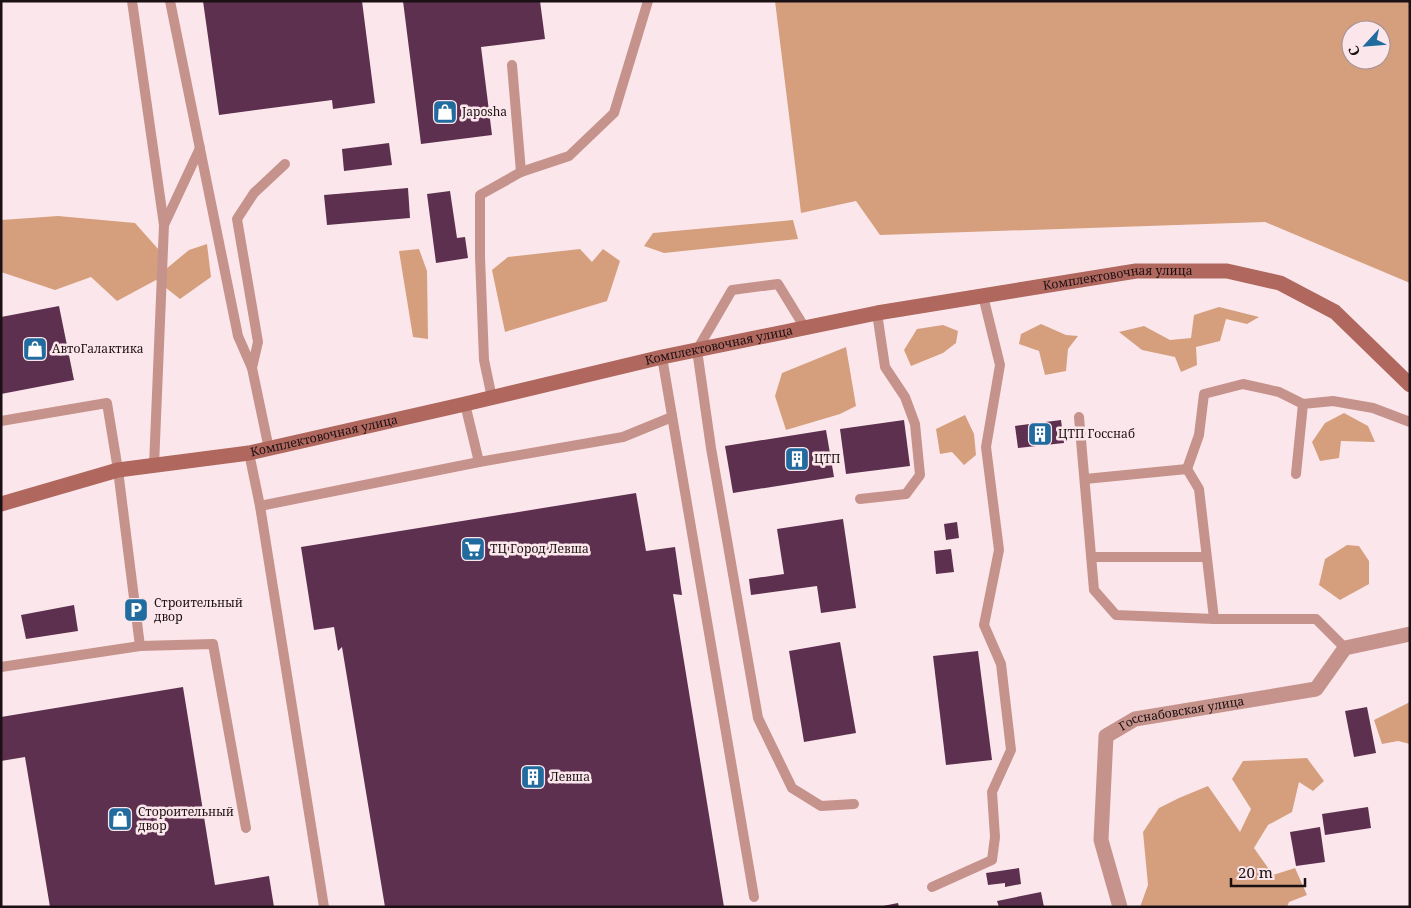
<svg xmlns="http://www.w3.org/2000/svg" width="1411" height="908" font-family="'Noto Serif',serif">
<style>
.forest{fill:#d59f7e;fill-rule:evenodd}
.building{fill:#5e3050}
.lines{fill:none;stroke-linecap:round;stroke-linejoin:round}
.lane{stroke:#c6938c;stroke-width:10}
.street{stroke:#c6938c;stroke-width:15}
.secondary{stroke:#af675e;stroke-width:15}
.labels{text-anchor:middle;stroke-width:5;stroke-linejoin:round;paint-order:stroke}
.poi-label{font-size:12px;fill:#1b1013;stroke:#fbe7eb;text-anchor:start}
.street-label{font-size:12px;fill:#1b1013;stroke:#fbe7eb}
</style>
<rect width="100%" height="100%" fill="#fbe7eb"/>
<g class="forest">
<path d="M775 1H1410V283L1265 222 880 235 856 201 801 213ZM1351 30H1381V60H1351Z"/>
<polygon points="58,216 135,223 159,250 166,269 189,250 207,244 211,277 180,299 156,280 117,301 91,277 55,290 1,272 1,220"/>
<polygon points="793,220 798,239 664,253 644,246 653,233"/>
<polygon points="419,249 427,271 428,339 413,337 399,251"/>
<polygon points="580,249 592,262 603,249 620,261 607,301 505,332 492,270 508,257"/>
<polygon points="1219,307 1259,317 1247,324 1226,319 1220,341 1196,347 1197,365 1181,372 1175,357 1142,350 1119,332 1144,326 1170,340 1191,338 1194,315"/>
<polygon points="1041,324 1066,335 1078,336 1068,349 1066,371 1045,375 1039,351 1019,344 1021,334"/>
<polygon points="943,325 958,331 956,343 943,353 911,366 904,350 917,329"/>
<polygon points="846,347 856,406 840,414 786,430 775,396 782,373"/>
<polygon points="1344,413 1368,426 1375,442 1341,441 1339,458 1320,461 1312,442 1325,423"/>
<polygon points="965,415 974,434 976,455 964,465 952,452 940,454 936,429"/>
<polygon points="1347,545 1359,546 1369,561 1369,584 1340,600 1319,585 1325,559"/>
<polygon points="1410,702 1410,744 1398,741 1382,744 1374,720"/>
<polygon points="1307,758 1324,781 1313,791 1299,782 1292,812 1268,825 1254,848 1273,875 1295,868 1307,895 1289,902 1287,907 1140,907 1148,885 1143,832 1159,808 1179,798 1208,786 1240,832 1251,809 1232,779 1243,761"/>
</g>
<g class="building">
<polygon points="203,1 362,1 375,103 333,109 332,100 219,115"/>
<polygon points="403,1 540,1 545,39 481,47 492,135 421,144"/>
<polygon points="389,143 392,165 344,171 342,149"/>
<polygon points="408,188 410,218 327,225 324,195"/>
<polygon points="450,191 457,238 465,237 468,258 436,263 427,194"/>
<polygon points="59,306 74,380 1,394 1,317"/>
<polygon points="904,420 910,466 846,474 840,429"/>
<polygon points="1061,420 1064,443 1018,448 1015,426"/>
<polygon points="826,430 834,477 733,493 725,446"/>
<polygon points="636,493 646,551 675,547 682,595 673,594 724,907 385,907 342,647 338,651 334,627 314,630 301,547"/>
<polygon points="843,519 856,608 821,613 817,586 751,595 749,579 784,574 777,529"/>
<polygon points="957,522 959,538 946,540 944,524"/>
<polygon points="951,549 954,572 936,574 934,551"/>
<polygon points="74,605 78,631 26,639 21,615"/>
<polygon points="840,642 856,733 804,742 789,651"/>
<polygon points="978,651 992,760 946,765 933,656"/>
<polygon points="183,687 215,885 269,876 274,907 50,907 25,757 1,761 1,717"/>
<polygon points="1367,707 1376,753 1354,757 1345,711"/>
<polygon points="1368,807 1371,828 1325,835 1322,814"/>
<polygon points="1320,827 1325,862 1296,866 1290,832"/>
<polygon points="1019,868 1021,884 1005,887 1005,883 988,885 986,873"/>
<polygon points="1041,892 1044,907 999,907 997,901"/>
<polygon points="898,903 899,907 883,907 883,906"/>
</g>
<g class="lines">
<g class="lane">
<polyline points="132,1 164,225 154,466"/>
<polyline points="170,1 238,336 252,368 269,449"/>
<polyline points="512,65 521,172"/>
<polyline points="164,225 200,148"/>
<polyline points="805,328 778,284 732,290 697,350 711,448 758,718 792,788 821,806 854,804"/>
<polyline points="662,357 754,897"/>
<polyline points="252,368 258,342 237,219 254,193 285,164"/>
<polyline points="492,398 484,360 480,257 480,195 521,172 569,156 614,113 648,1"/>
<polyline points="465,404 479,462"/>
<polyline points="1079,417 1094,590 1116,615 1214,619 1316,619 1345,648"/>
<polyline points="1,421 107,403 118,470 140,646 1,667"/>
<polyline points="249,453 260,506 324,907"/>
<polyline points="1187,469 1199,435 1204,394 1243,384 1279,392 1303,404"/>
<polyline points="1296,474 1303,404 1333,401 1373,408 1410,422"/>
<polyline points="1085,479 1187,469 1199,489 1214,619"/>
<polyline points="860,499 906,494 920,475 915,424 905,397 885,367 877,313"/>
<polyline points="260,506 479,462 623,437 672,417"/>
<polyline points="1092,557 1206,557"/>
<polyline points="140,646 213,644 246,828"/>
<polyline points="932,887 992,860 995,837 992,792 1011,750 1001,664 984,625 999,550 986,447 1000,365 983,296"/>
</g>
<path class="street" id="s1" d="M1120 907 1101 840 1106 736 1135 719 1316 689 1345 648 1410 634"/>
<path class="secondary" id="s2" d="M1 504 118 470 249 453 465 404 662 357 877 313 1136 271H1227L1280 283 1335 312 1410 385"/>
</g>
<defs>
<symbol id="shop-square" viewBox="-11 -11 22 22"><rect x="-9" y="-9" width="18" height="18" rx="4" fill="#216b9e" stroke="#fbe7eb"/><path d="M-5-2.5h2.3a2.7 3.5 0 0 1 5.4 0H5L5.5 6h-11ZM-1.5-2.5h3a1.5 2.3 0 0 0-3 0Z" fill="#fff"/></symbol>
<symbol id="building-square" viewBox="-11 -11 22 22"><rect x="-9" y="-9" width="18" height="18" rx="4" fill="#216b9e" stroke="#fbe7eb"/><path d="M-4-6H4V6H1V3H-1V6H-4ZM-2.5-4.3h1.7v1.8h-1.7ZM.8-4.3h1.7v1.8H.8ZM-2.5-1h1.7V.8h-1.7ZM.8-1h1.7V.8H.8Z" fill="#fff"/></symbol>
<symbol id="supermarket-square" viewBox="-11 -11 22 22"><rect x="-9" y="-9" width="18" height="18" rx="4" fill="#216b9e" stroke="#fbe7eb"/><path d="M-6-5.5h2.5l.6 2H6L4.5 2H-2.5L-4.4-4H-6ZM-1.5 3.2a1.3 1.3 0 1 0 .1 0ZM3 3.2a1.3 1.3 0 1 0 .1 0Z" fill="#fff"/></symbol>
<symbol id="parking-square" viewBox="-11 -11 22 22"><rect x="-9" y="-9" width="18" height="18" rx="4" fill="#216b9e" stroke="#fbe7eb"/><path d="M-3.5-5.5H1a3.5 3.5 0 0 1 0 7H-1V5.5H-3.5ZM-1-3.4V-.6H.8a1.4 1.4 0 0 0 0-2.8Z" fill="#fff"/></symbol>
</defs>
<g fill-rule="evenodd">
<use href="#shop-square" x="431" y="98" width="28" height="28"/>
<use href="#shop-square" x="21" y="335" width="28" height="28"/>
<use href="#building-square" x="1026" y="420" width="28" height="28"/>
<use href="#building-square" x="783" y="445" width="28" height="28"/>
<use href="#supermarket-square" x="459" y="535" width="28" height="28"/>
<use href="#parking-square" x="122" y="596" width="28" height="28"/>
<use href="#building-square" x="519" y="763" width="28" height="28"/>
<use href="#shop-square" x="106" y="805" width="28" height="28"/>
</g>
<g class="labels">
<g class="poi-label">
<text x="462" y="116">Japosha</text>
<text x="52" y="353">АвтоГалактика</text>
<text x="1058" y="438">ЦТП Госснаб</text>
<text x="814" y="463">ЦТП</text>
<text x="490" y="553">ТЦ Город Левша</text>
<text x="154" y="607">Строительный<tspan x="154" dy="14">двор</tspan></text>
<text x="550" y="781">Левша</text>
<text x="138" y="816">Стороительный<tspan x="138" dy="14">двор</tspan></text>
</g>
<g class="street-label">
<text dy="4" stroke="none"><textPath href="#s2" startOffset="1141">Комплектовочная улица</textPath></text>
<text dy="4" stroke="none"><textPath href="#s2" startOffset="736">Комплектовочная улица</textPath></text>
<text dy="4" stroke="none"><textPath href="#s2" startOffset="331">Комплектовочная улица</textPath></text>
<text dy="4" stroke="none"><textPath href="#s1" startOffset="254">Госснабовская улица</textPath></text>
</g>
</g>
<rect width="1411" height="908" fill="none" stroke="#1b1013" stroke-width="5"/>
<g transform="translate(1366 45) rotate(244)"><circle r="24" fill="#fbe7eb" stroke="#a19195"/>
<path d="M0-4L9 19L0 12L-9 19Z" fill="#216b9e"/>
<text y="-8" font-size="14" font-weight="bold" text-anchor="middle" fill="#1b1013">С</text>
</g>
<path d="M1231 878v8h74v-8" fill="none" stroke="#1b1013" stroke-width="2.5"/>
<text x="1238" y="878" font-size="15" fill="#1b1013" stroke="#fbe7eb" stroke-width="4" paint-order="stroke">20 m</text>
</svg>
